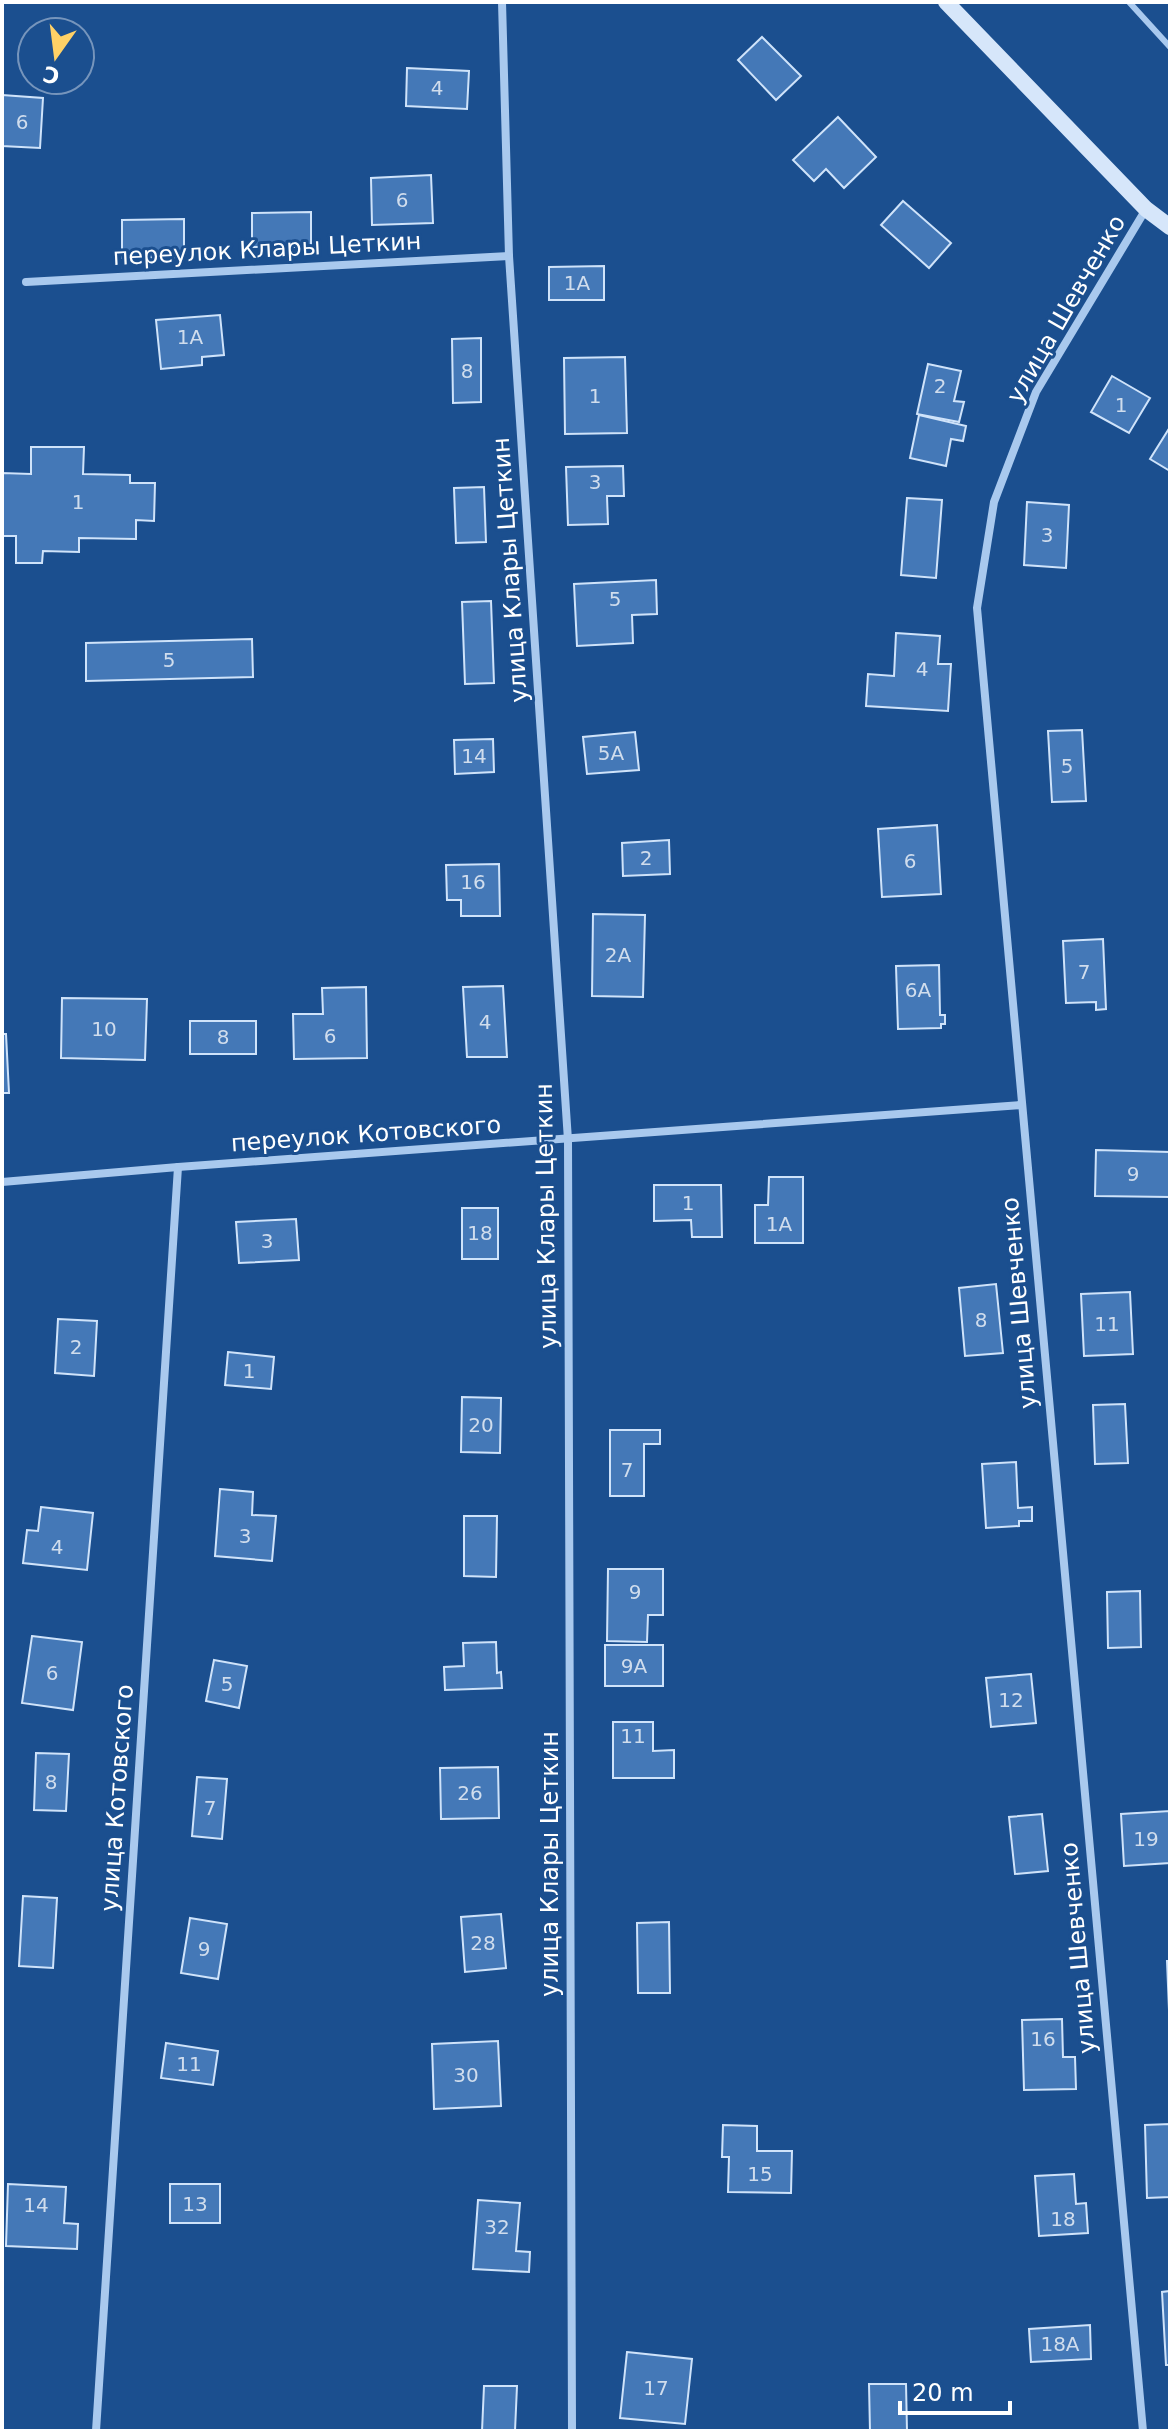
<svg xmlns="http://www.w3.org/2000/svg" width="1172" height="2433" font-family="'DejaVu Sans',sans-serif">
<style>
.building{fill:#4478b7;stroke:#cfe3fa;stroke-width:2}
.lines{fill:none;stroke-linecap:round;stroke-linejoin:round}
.service{stroke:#a9c9ee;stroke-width:6}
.minor{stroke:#a9c9ee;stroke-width:8}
.secondary{stroke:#d6e6fa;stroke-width:16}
.labels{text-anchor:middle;stroke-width:6;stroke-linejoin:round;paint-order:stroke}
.number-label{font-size:20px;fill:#d0dded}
.street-label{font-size:24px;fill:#fff;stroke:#1b4f8f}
</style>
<rect width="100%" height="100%" fill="#1b4f8f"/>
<g class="building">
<polygon points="762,37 801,76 776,100 738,60"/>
<polygon points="407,68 469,71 467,109 406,106"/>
<polygon points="2,95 43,98 40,148 2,146"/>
<polygon points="838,117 876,157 844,188 826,169 814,181 793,160"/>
<polygon points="431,175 433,223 372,225 371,178"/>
<polygon points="903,201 951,243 929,268 881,225"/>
<polygon points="311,212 311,247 252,247 252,213"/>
<polygon points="184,219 184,257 122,258 122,220"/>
<polygon points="604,266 604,300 549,300 549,267"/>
<polygon points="220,315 224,355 202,357 202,365 161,369 156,320"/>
<polygon points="481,338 481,402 453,403 452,339"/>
<polygon points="625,357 627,433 565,434 564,358"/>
<polygon points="928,364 961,371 954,401 964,402 959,422 917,414"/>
<polygon points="1112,376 1150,398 1129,433 1091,412"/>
<polygon points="919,415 966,426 963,441 951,439 946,466 910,458"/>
<polygon points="1170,427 1170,471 1150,459"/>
<polygon points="31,447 84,447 83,474 130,475 130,483 155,483 154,521 136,520 136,539 79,538 79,552 43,551 42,563 16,563 16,536 2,536 2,473 31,474"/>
<polygon points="623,466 624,496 607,496 608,524 568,525 566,467"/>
<polygon points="484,487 486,542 456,543 454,488"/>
<polygon points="907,498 942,500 936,578 901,575"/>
<polygon points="1027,502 1069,505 1066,568 1024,565"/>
<polygon points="656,580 657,614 632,615 633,643 577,646 574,584"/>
<polygon points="491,601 494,683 465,684 462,602"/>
<polygon points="896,633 940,636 938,664 951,664 948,711 866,706 868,674 894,676"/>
<polygon points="252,639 253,677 86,681 86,643"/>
<polygon points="1082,730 1086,801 1052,802 1048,731"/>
<polygon points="635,732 639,770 587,774 583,737"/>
<polygon points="493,739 494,772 455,774 454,740"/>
<polygon points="937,825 941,894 882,897 878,829"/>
<polygon points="669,840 670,874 623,876 622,843"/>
<polygon points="499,864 500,916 461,916 461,900 447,900 446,865"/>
<polygon points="593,914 645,915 643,997 592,996"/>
<polygon points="1103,939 1106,1009 1096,1010 1096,1002 1066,1003 1063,941"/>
<polygon points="939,965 940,1015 945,1015 945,1024 941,1024 941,1028 898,1029 896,966"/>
<polygon points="503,986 507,1057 467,1057 463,987"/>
<polygon points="366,987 367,1058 294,1059 293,1014 323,1014 322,988"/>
<polygon points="62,998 147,999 145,1060 61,1058"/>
<rect x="190" y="1021" width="66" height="33"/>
<polygon points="2,1034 6,1034 9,1093 2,1093"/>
<polygon points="1096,1150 1170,1152 1170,1197 1095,1196"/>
<polygon points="769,1177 803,1177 803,1243 755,1243 755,1205 768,1205"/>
<polygon points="654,1185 721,1185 722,1237 692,1237 691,1220 654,1221"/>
<rect x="462" y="1208" width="36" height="51"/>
<polygon points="296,1219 299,1260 239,1263 236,1222"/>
<polygon points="996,1284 1003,1353 965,1356 959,1288"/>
<polygon points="1130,1292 1133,1354 1084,1356 1081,1294"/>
<polygon points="58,1319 97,1321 94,1376 55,1373"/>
<polygon points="228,1352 274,1357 271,1389 225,1385"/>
<polygon points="462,1397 501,1398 500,1453 461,1452"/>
<polygon points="1125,1404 1128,1463 1095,1464 1093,1405"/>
<polygon points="610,1430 660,1430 660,1444 644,1444 644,1496 610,1496"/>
<polygon points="1016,1462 1018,1508 1032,1507 1032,1521 1019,1521 1019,1526 986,1528 982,1464"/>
<polygon points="220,1489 253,1492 252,1515 276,1516 272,1561 215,1556"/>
<polygon points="41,1507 93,1513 87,1570 23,1563 27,1530 38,1531"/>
<polygon points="464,1516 497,1516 496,1577 464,1576"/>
<polygon points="608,1569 663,1569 663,1615 648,1615 647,1642 607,1641"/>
<polygon points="1140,1591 1141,1647 1108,1648 1107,1592"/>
<polygon points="32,1636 82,1642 73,1710 22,1703"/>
<polygon points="496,1642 497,1673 501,1672 502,1688 445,1690 444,1667 464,1666 463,1643"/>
<rect x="605" y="1645" width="58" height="41"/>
<polygon points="214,1660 247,1666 239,1708 206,1701"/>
<polygon points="1031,1674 1036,1723 991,1727 986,1678"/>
<polygon points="613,1722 653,1722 653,1751 674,1750 674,1778 613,1778"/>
<polygon points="36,1753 69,1754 66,1811 34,1810"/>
<polygon points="498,1767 499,1818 441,1819 440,1768"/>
<polygon points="197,1777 227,1779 222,1839 192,1836"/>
<polygon points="1170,1811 1170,1863 1124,1866 1121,1814"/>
<polygon points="1042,1814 1048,1871 1015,1874 1009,1817"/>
<polygon points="23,1896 57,1898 53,1968 19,1966"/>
<polygon points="501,1914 506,1968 465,1972 461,1917"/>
<polygon points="190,1918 227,1924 218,1979 181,1973"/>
<polygon points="669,1922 670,1993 638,1993 637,1923"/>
<polygon points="1167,1961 1170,1961 1170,2034"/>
<polygon points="1062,2019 1063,2057 1075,2057 1076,2089 1024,2090 1022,2020"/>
<polygon points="498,2041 501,2106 434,2109 432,2044"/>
<polygon points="166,2043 218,2051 213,2085 161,2078"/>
<polygon points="1170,2124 1170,2197 1147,2198 1145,2125"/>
<polygon points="723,2125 757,2126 757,2151 792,2151 791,2193 728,2192 729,2157 722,2157"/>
<polygon points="1074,2174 1076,2204 1086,2203 1088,2233 1039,2236 1035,2176"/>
<polygon points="8,2184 66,2187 64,2223 78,2224 77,2249 6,2246"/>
<rect x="170" y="2184" width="50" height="39"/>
<polygon points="478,2200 520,2203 516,2251 530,2252 529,2272 473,2269"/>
<polygon points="1170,2291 1170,2365 1166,2365 1162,2292"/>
<polygon points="1090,2325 1091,2359 1031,2362 1029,2329"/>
<polygon points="627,2352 692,2359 685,2424 620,2418"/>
<polygon points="869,2384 906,2384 907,2431 870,2431"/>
<polygon points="484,2386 517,2386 515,2431 482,2431"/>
</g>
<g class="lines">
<polyline class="service" points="1129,2 1170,47"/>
<g class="minor">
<polyline points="502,2 509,256 568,1140 572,2431"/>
<polyline points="26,282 509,256"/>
<polyline points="2,1182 178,1167 1021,1105"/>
<polyline points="96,2431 178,1167"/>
<polyline points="1143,2431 977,608 994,502 1036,392 1146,209"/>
</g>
<polyline class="secondary" points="946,2 1146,209 1170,227"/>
</g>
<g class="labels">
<g class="number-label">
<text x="437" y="95">4</text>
<text x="22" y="129">6</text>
<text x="402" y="207">6</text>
<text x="577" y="290">1А</text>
<text x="190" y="344">1А</text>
<text x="467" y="378">8</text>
<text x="940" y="393">2</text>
<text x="595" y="403">1</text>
<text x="1121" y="412">1</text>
<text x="595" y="489">3</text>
<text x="78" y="509">1</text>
<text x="1047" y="542">3</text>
<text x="615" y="606">5</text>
<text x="169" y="667">5</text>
<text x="922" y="676">4</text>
<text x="611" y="760">5А</text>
<text x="474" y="763">14</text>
<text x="1067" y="773">5</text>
<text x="646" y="865">2</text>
<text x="910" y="868">6</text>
<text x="473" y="889">16</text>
<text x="618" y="962">2А</text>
<text x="1084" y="979">7</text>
<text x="918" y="997">6А</text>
<text x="485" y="1029">4</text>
<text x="104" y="1036">10</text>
<text x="330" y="1043">6</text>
<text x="223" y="1044">8</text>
<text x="1133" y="1181">9</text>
<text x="688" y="1210">1</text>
<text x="779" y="1231">1А</text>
<text x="480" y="1240">18</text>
<text x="267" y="1248">3</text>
<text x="981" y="1327">8</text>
<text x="1107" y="1331">11</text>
<text x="76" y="1354">2</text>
<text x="249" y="1378">1</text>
<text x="481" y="1432">20</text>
<text x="627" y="1477">7</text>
<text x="245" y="1543">3</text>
<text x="57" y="1554">4</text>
<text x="635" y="1599">9</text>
<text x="634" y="1673">9А</text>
<text x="52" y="1680">6</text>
<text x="227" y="1691">5</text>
<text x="1011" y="1707">12</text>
<text x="633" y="1743">11</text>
<text x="51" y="1789">8</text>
<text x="470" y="1800">26</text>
<text x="210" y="1815">7</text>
<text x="1146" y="1846">19</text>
<text x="483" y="1950">28</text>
<text x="204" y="1956">9</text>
<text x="1043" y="2046">16</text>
<text x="189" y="2071">11</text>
<text x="466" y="2082">30</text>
<text x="760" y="2181">15</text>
<text x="195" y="2211">13</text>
<text x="36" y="2212">14</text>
<text x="1063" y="2226">18</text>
<text x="497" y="2234">32</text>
<text x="1060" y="2351">18А</text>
<text x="656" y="2395">17</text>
</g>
<g class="street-label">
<text transform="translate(267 249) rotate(-3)" y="8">переулок Клары Цеткин</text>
<text transform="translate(1066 309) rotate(-60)" y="8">улица Шевченко</text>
<text transform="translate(510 570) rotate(-94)" y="8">улица Клары Цеткин</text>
<text transform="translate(366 1134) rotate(-4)" y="8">переулок Котовского</text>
<text transform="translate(546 1216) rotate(-91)" y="8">улица Клары Цеткин</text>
<text transform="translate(1019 1303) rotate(-95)" y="8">улица Шевченко</text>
<text transform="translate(117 1798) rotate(-86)" y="8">улица Котовского</text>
<text transform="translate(550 1864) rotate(-90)" y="8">улица Клары Цеткин</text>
<text transform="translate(1078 1948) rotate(-95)" y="8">улица Шевченко</text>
</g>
</g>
<rect width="1172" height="2433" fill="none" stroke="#ffffff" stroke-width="8"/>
<g transform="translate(56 56) rotate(194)"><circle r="38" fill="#1b4f8f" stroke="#7695bc" stroke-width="2"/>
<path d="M0-6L14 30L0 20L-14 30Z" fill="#ffd166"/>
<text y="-12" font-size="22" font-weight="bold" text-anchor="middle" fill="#ffffff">С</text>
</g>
<path d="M900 2401v12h110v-12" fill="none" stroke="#ffffff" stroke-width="4"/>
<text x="912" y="2401" font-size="24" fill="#ffffff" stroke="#1b4f8f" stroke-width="6" paint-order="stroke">20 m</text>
</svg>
